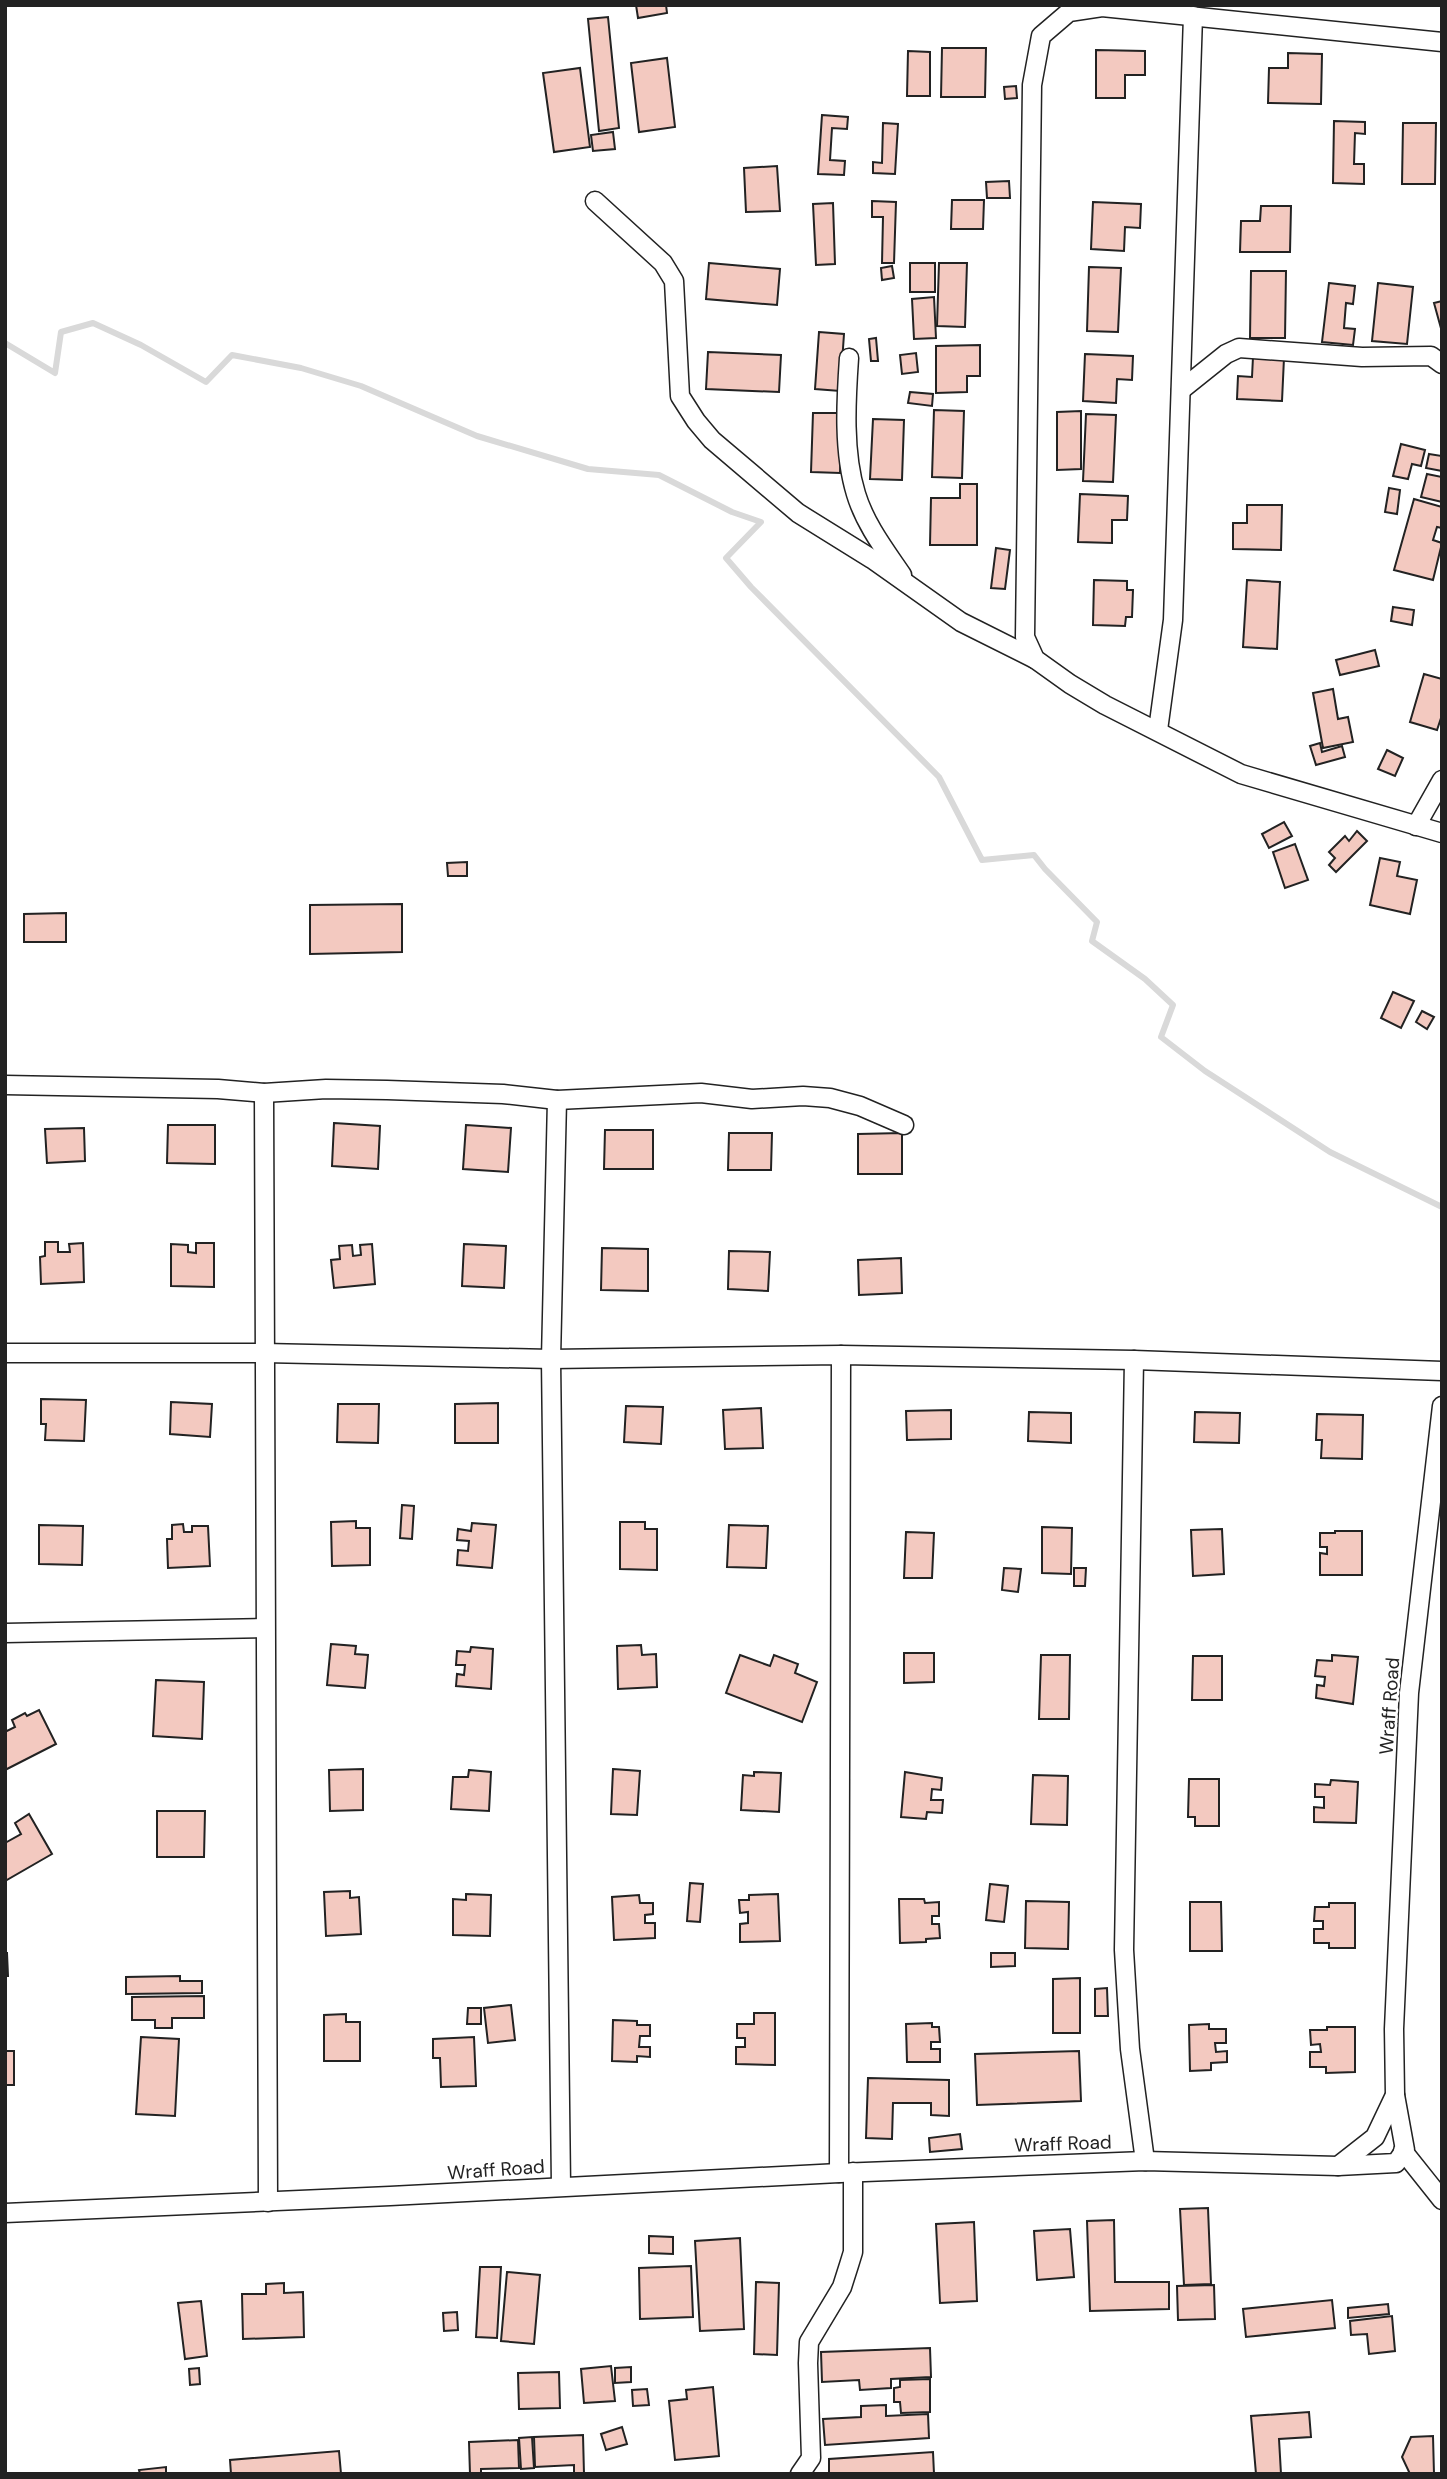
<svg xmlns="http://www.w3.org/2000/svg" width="1447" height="2479" font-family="'DM Sans',sans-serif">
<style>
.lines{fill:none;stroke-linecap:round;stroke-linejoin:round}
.stream{stroke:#d9d9d9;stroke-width:6}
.building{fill:#f3c9c0;stroke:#222;stroke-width:2}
.minor-casing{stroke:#222;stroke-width:21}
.minor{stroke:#fff;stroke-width:18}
.labels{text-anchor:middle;stroke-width:5;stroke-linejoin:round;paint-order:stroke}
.street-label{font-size:19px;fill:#222;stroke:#fff}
</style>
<rect width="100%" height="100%" fill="#fff"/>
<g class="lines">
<polyline class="stream" points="5,343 55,373 61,332 93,323 141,345 206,382 232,355 301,368 361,386 477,436 588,469 659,475 732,512 761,522 726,558 751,587 939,777 982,860 1034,855 1045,869 1097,922 1092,941 1145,979 1173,1005 1161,1037 1205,1071 1330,1152 1442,1207"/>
</g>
<g class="building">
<polygon points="636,5 666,5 667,13 638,18"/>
<polygon points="608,17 619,128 599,131 588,19"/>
<polygon points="942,48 986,48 985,97 941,97"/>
<polygon points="1096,50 1145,51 1145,75 1125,75 1125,98 1096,98"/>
<polygon points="908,51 930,52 930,96 907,96"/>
<polygon points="1288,53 1322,54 1321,104 1268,103 1269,68 1288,68"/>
<polygon points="667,58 675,127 639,132 631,63"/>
<polygon points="580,68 590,147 554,152 543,73"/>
<polygon points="1016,86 1017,98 1005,99 1004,87"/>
<polygon points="822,115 848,117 847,129 832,128 830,160 845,161 844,175 818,174"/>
<polygon points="1334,121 1365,122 1365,134 1355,133 1354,164 1364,164 1364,184 1333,183"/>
<polygon points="883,123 898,124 895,174 873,173 873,162 882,163"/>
<polygon points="1403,123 1436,123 1435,184 1402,184"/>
<polygon points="613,132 615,149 593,151 591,135"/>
<polygon points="777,166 780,211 746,212 744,168"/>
<polygon points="1009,181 1010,198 987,198 986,182"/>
<polygon points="952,200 984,200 983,229 951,229"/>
<polygon points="872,201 896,202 894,263 882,263 883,217 872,217"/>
<polygon points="1093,202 1141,204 1140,228 1125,227 1124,251 1091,249"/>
<polygon points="833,203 835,264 816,265 813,204"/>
<polygon points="1261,206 1291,206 1290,252 1240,252 1241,221 1260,221"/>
<polygon points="709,263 780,269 777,305 706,299"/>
<rect x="910" y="263" width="25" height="29"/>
<polygon points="939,263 967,263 965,327 937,326"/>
<polygon points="892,266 894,278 882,280 881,268"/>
<polygon points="1089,267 1121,268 1118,332 1087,331"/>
<polygon points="1251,271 1286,271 1285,338 1250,338"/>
<polygon points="1329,283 1355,286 1353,304 1346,303 1344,328 1355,329 1353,345 1322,342"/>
<polygon points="1378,283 1413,287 1407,344 1372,341"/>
<polygon points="934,297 936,338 914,339 912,299"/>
<polygon points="1442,301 1442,332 1434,303"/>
<polygon points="819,332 844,334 840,391 815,389"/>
<polygon points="876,338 878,361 871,361 869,339"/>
<polygon points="980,345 980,376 967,376 967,392 936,393 936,346"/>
<polygon points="708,352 781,355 779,392 706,389"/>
<polygon points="916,353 918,372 902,374 900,355"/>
<polygon points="1085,354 1133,356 1132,380 1117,379 1116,403 1083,401"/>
<polygon points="1253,357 1284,358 1282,401 1237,399 1238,376 1252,377"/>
<polygon points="910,392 933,394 932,406 908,403"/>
<polygon points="934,410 964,411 962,478 932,477"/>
<polygon points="1081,411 1081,469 1057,470 1057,412"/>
<polygon points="813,413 842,413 840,473 811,472"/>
<polygon points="1086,414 1116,415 1113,482 1083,481"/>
<polygon points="873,419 904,420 902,480 870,479"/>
<polygon points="1401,444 1425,450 1421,466 1412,464 1408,479 1393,476"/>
<polygon points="1429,454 1442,456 1442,471 1426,468"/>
<polygon points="1427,474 1442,477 1442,502 1421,497"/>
<polygon points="960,484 977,484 977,545 930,545 931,498 960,498"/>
<polygon points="1389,488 1400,490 1397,514 1385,512"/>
<polygon points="1080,494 1128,496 1127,520 1112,520 1112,543 1078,542"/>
<polygon points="1414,499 1442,507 1442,528 1437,527 1433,540 1442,543 1433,580 1394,570"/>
<polygon points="1247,505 1282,505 1281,550 1233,549 1233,523 1247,523"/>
<polygon points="996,548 1010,550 1005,589 991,588"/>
<polygon points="1094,580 1127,581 1127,590 1133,590 1132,617 1126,617 1125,626 1093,625"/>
<polygon points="1247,580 1280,582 1277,649 1243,647"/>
<polygon points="1393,607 1414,610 1412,625 1391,621"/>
<polygon points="1375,650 1379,666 1340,675 1336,660"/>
<polygon points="1424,674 1442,679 1442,715 1437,730 1410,722"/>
<polygon points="1333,689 1338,719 1348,717 1353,742 1323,748 1313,693"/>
<polygon points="1320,743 1322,752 1342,746 1345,757 1316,765 1310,746"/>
<polygon points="1387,750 1403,758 1395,776 1378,769"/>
<polygon points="1284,822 1292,836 1269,848 1262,834"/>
<polygon points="1357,831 1367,841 1336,872 1329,865 1335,858 1329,852 1345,836 1349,841"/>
<polygon points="1295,844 1308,880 1285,888 1273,852"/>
<polygon points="1380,858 1400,862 1397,876 1417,880 1410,914 1370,905"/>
<polygon points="467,862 467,876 448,876 447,863"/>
<polygon points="402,904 402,952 310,954 310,905"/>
<polygon points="66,913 66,942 24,942 24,914"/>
<polygon points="1393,992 1414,1001 1401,1028 1381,1018"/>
<polygon points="1422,1011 1434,1017 1427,1029 1416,1022"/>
<polygon points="334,1123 380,1126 378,1169 332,1166"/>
<polygon points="168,1125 215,1125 215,1164 167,1163"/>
<polygon points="466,1125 511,1128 508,1172 463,1169"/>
<polygon points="84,1128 85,1161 47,1163 45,1129"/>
<polygon points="605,1130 653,1130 653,1169 604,1169"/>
<polygon points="729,1133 772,1133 771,1170 728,1170"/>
<polygon points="902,1133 902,1174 858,1174 858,1134"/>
<polygon points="45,1242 58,1242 58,1252 70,1252 69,1244 83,1243 84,1282 41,1284 40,1257 45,1256"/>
<polygon points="196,1243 214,1243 214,1287 171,1286 171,1244 188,1245 188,1252 196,1253"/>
<polygon points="372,1244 375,1284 334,1288 331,1260 340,1259 339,1246 352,1245 353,1256 361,1255 360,1245"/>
<polygon points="464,1244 506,1246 504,1288 462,1286"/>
<polygon points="602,1248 648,1249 648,1291 601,1290"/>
<polygon points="729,1251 770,1252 768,1291 728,1289"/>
<polygon points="901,1258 902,1293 859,1295 858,1260"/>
<polygon points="41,1399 86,1400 84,1441 45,1440 46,1424 41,1424"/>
<polygon points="171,1402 212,1404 210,1437 170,1434"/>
<polygon points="498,1403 498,1443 455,1443 455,1404"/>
<polygon points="338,1404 379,1404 378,1443 337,1442"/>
<polygon points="626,1406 663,1407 661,1444 624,1442"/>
<polygon points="761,1408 763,1448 725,1449 723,1410"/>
<polygon points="951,1410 951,1439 907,1440 906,1411"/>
<polygon points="1029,1412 1071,1413 1071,1443 1028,1441"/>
<polygon points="1195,1412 1240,1413 1239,1443 1194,1442"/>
<polygon points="1317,1414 1363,1415 1362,1459 1321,1458 1322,1440 1316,1440"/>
<polygon points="402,1505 414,1506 412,1539 400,1538"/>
<polygon points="356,1521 356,1528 370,1528 370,1565 332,1566 331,1522"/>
<polygon points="620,1522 645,1522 645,1529 657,1529 657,1570 620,1569"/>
<polygon points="472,1523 496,1525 492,1568 457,1565 458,1550 468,1551 469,1541 457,1540 458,1529 471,1531"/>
<polygon points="183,1524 184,1532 192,1532 192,1526 208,1526 210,1566 168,1568 167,1539 172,1539 172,1525"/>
<polygon points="39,1525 83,1526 82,1565 39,1564"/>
<polygon points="729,1525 768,1526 766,1568 727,1567"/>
<polygon points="1042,1527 1072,1528 1071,1574 1042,1573"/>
<polygon points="1222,1529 1224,1574 1193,1576 1191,1530"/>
<polygon points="1335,1531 1362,1531 1362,1575 1320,1575 1320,1553 1327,1554 1327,1547 1320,1547 1320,1533 1335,1533"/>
<polygon points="906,1532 934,1533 932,1578 904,1578"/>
<polygon points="1004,1568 1021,1569 1018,1592 1002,1590"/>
<polygon points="1074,1568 1086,1568 1085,1586 1074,1586"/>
<polygon points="331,1644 356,1646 355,1654 368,1655 365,1688 327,1685"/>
<polygon points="641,1645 642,1655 656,1654 657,1687 618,1689 617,1646"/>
<polygon points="471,1647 493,1649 491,1689 456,1686 457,1674 464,1675 465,1665 456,1665 457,1651 470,1652"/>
<polygon points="904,1653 934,1653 934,1682 904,1683"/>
<polygon points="740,1655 770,1666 774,1655 798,1664 795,1673 817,1682 802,1722 726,1693"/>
<polygon points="1041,1655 1070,1655 1069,1719 1039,1719"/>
<polygon points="1332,1655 1358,1657 1353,1704 1316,1698 1317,1685 1324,1686 1325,1677 1315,1676 1317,1660 1332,1661"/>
<polygon points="1193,1656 1222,1656 1222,1700 1192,1700"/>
<polygon points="156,1680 204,1682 202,1739 153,1736"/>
<polygon points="39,1710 56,1744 5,1770 5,1728 7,1731 15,1727 12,1720 25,1713 27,1716"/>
<polygon points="363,1769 363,1810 330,1811 329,1770"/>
<polygon points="613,1769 640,1771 637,1815 611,1814"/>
<polygon points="469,1770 491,1772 489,1811 451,1809 453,1777 468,1777"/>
<polygon points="754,1772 781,1773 779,1812 741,1810 743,1775 754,1776"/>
<polygon points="905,1772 942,1778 941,1790 932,1789 931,1800 943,1800 942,1813 927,1812 926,1819 901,1817"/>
<polygon points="1033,1775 1068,1776 1067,1825 1031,1824"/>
<polygon points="1189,1779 1219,1779 1219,1826 1195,1826 1195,1817 1188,1817"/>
<polygon points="1331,1780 1358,1782 1356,1823 1314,1822 1314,1807 1324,1808 1324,1797 1315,1797 1315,1784 1330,1785"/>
<polygon points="157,1811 205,1811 204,1857 157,1857"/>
<polygon points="29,1814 52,1854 5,1881 5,1843 21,1834 15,1823"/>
<polygon points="690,1883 703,1884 700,1922 687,1921"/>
<polygon points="990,1884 1008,1886 1004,1922 986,1920"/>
<polygon points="350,1891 350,1898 359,1897 361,1934 326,1936 324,1892"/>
<polygon points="466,1894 491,1895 490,1936 453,1935 453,1899 466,1900"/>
<polygon points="778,1894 780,1941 740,1942 740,1924 748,1923 748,1912 740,1913 739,1900 749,1900 749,1895"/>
<polygon points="639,1895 640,1903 653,1903 653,1914 645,1915 645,1923 655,1923 655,1938 614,1940 612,1897"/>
<polygon points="899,1899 924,1899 925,1903 939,1902 939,1916 932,1916 932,1924 939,1924 940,1938 926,1939 926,1942 900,1943"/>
<polygon points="1026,1901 1069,1902 1068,1949 1025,1948"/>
<polygon points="1190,1902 1221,1902 1222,1951 1190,1951"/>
<polygon points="1329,1903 1355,1903 1355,1948 1329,1948 1329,1943 1314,1943 1314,1929 1323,1929 1323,1921 1314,1921 1315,1907 1329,1907"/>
<polygon points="5,1953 7,1953 8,1976 5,1976"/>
<polygon points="991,1953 1015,1953 1015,1966 991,1967"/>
<polygon points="180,1976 180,1981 202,1981 202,1993 126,1994 126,1977"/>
<polygon points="1080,1978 1080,2033 1053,2033 1053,1979"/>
<polygon points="1107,1988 1108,2016 1095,2016 1095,1989"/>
<polygon points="204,1996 204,2018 172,2018 172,2028 155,2028 155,2020 132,2020 132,1997"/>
<polygon points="511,2005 515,2040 488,2043 484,2008"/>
<polygon points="468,2008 481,2008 481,2024 467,2024"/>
<polygon points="754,2013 775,2013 775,2065 736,2064 736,2047 745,2047 745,2038 737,2038 737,2024 754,2024"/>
<polygon points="346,2014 346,2022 360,2022 360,2061 324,2061 324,2015"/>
<polygon points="613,2020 637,2021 637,2025 650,2025 650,2036 640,2036 639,2047 650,2047 650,2057 637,2056 637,2062 612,2061"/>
<polygon points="932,2023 932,2027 939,2027 940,2042 931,2042 931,2049 940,2049 940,2062 907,2062 906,2024"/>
<polygon points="1209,2024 1209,2029 1226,2029 1226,2043 1215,2043 1216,2052 1227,2051 1227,2062 1211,2063 1211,2070 1190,2071 1189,2025"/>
<polygon points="1327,2027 1355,2027 1355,2072 1326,2073 1326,2067 1310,2067 1310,2052 1321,2052 1320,2044 1311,2045 1310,2030 1327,2030"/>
<polygon points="141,2037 179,2039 175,2116 136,2114"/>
<polygon points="474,2037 476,2086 441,2087 440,2058 433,2058 433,2039"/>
<rect x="5" y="2051" width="9" height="34"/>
<polygon points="1079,2051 1081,2101 977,2105 975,2054"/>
<polygon points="868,2078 949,2080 949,2116 931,2115 931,2103 893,2103 892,2139 866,2138"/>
<polygon points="960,2134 962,2149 930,2152 929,2138"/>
<polygon points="1208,2208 1211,2284 1184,2285 1180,2209"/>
<polygon points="1114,2220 1115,2282 1169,2282 1169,2309 1090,2311 1087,2221"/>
<polygon points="974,2222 977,2301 940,2303 936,2224"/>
<polygon points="1070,2229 1074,2277 1037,2280 1034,2231"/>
<polygon points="649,2236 673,2237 673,2254 649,2253"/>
<polygon points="740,2238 744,2329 700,2331 695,2241"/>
<polygon points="691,2266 693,2317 640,2319 639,2268"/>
<polygon points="480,2267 501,2267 497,2338 476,2337"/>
<polygon points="507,2272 540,2275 534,2344 501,2341"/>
<polygon points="756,2282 779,2283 777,2355 754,2354"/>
<polygon points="284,2283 284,2293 303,2292 304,2337 243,2339 242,2294 266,2294 266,2284"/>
<polygon points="1214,2285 1215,2319 1178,2320 1177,2286"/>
<polygon points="1332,2300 1335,2328 1246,2337 1243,2309"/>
<polygon points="201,2301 207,2356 185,2359 178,2303"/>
<polygon points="1388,2304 1389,2314 1348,2318 1348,2308"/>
<polygon points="457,2312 458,2330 444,2331 443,2313"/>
<polygon points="1392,2316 1395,2351 1369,2354 1367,2334 1351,2335 1350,2321"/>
<polygon points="930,2348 931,2377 891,2379 891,2388 860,2390 859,2380 822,2382 821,2352"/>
<polygon points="611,2366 615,2401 584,2403 581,2369"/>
<polygon points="631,2367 631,2382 615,2383 615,2368"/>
<polygon points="199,2368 200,2384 190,2385 189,2369"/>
<polygon points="559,2372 560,2408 519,2409 518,2373"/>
<polygon points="930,2379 930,2412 901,2413 900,2402 894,2402 894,2388 900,2387 900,2380"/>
<polygon points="713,2387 719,2456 675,2460 669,2401 687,2399 686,2390"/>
<polygon points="647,2389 649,2405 633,2406 632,2390"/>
<polygon points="886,2405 886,2416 928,2414 929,2438 825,2445 823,2419 861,2417 861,2406"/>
<polygon points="1309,2412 1311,2437 1279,2439 1281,2474 1256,2474 1251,2416"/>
<polygon points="622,2427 627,2444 606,2450 601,2434"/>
<polygon points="583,2435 584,2474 574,2474 574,2465 535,2467 534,2437"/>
<polygon points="1433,2436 1434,2474 1410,2474 1402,2457 1411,2437"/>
<polygon points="532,2437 534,2468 521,2469 519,2438"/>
<polygon points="518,2440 519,2468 481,2469 481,2474 470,2474 469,2442"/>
<polygon points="339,2451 341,2474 231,2474 230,2460"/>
<polygon points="933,2452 934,2474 829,2474 829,2459"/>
<polygon points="166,2467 166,2474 140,2474 139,2470"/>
</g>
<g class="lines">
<defs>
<g id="minor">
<polyline points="1442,42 1102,7 1069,12 1041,36 1032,85 1025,637 1035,659 1070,684 1105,705 1241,774 1442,833"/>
<polyline points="595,201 663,263 674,281 680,396 696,421 712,440 798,513 872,559 961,622 1035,659"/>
<path d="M849 358C846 401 843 452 856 494 865 524 885 550 902 575"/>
<polyline points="1181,390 1226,354 1239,348 1362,357 1431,356 1442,364"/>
<polyline points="1158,730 1173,620 1193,16"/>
<polyline points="1416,826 1442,780"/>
<polyline points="5,1085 218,1089 264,1093 326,1089 387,1090 503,1094 557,1100 701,1093 752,1099 803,1096 830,1098 860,1106 904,1125"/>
<polyline points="264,1093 268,2202"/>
<polyline points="557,1100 551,1359 561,2186"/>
<polyline points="5,1353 264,1353 551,1359 841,1355 1134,1360 1442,1371"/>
<polyline points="1134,1360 1124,1950 1130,2049 1145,2161"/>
<polyline points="5,1633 265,1628"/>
<polyline points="1403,2151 1442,2200"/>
<polyline points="1338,2166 1396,2163 1405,2150 1395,2095"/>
<polyline points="839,2173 841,1355"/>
<polyline points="5,2213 390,2196 839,2173 1145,2161 1338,2166 1375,2137 1395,2095 1394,2029 1409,1693 1442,1406"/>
<polyline points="800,2474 811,2458 808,2363 809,2342 842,2287 849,2265 853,2252 853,2172"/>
</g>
</defs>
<use href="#minor" class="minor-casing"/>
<use href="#minor" class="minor"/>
</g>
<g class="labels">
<g class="street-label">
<text transform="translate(1389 1706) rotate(-86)" y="7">Wraff Road</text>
<text transform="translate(1063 2143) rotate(-2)" y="7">Wraff Road</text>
<text transform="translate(496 2169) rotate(-4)" y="7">Wraff Road</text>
</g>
</g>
<rect width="1447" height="2479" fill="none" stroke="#222222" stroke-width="14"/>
</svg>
